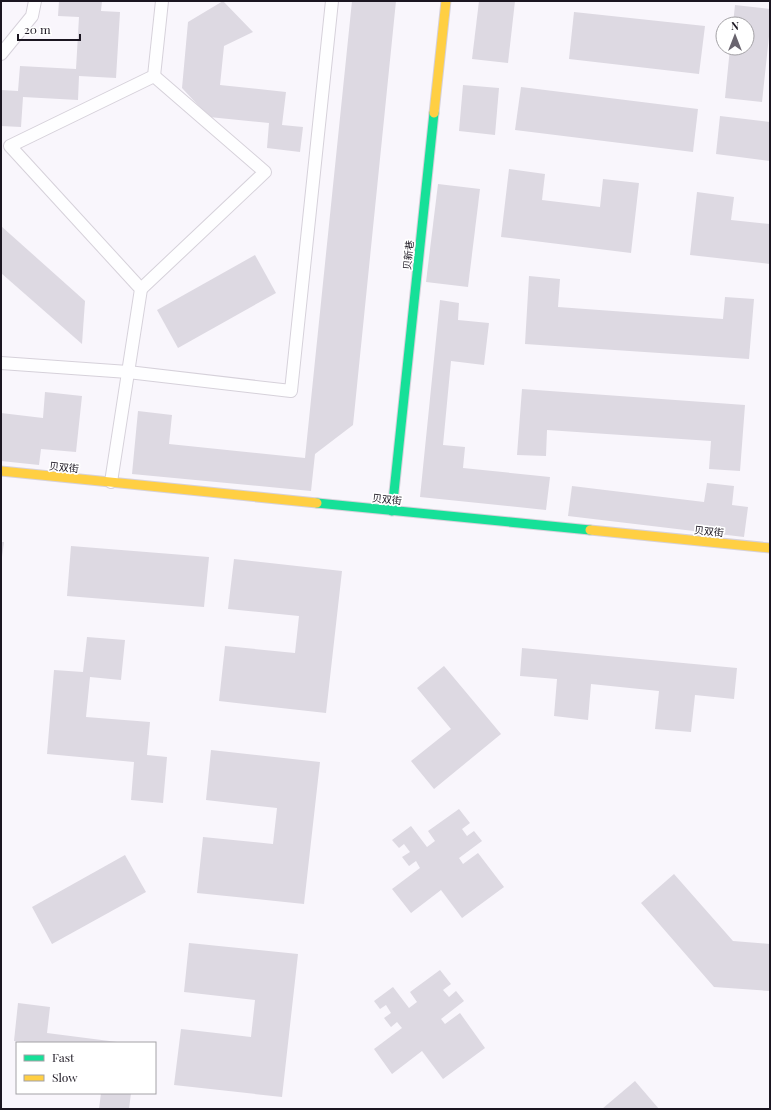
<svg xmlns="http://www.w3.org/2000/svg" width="771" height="1110" font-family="'Playfair Display','Noto Sans SC',serif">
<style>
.building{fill:#ddd9e2}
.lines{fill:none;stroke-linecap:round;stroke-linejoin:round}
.lane-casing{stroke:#d6d1da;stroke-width:14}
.fast-casing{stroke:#d6d1da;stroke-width:11}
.slow-casing{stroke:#d6d1da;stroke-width:11}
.lane{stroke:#fefeff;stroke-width:12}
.fast{stroke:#16e098;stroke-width:9}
.slow{stroke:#ffcf43;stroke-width:9}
.labels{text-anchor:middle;stroke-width:3.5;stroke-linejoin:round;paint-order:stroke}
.street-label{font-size:10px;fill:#1b1621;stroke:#fff}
</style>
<rect width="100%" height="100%" fill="#f9f6fc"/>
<g class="building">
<polygon points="59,1 102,1 101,11 120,12 116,78 79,76 78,100 23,97 21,127 1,126 1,90 18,91 20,66 76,69 79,17 58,16"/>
<polygon points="223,1 253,32 224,46 220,85 286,92 282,125 303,127 300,152 267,148 269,123 209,117 182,88 188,22"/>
<polygon points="352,1 396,1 353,425 315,454 311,491 132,474 138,411 172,415 169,444 305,458"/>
<polygon points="479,1 515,1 508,63 472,59"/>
<polygon points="735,5 770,9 770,27 762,102 725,98 730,48 747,48 747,24 733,24"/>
<polygon points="574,12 705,26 699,74 569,59"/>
<polygon points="463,85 499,88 495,135 459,131"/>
<polygon points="521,87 698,109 693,152 515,130"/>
<polygon points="720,116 770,122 770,161 716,154"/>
<polygon points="509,169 545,174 542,200 600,207 603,179 639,183 631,253 501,237"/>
<polygon points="438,184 480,189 468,287 426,282"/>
<polygon points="697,192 734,197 731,220 770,224 770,264 690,255"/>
<polygon points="1,226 85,301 82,344 1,273"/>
<polygon points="255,255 276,293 178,348 157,310"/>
<polygon points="529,276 560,279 558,307 723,319 725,297 754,299 749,359 525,344"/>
<polygon points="440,300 459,303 458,320 489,323 484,365 451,361 443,445 465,447 463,468 550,477 546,510 420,497"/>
<polygon points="522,389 745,405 740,471 709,469 711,441 547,430 546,456 517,455"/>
<polygon points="45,392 82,396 76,452 41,449 39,465 1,461 1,413 43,418"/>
<polygon points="707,483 734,486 732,505 748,507 744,537 568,516 572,486 704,502"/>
<polygon points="1,542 4,542 2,557 1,557"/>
<polygon points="71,546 209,557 204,607 67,596"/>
<polygon points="234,559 342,571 326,713 219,701 225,646 295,653 299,616 228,609"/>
<polygon points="87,637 125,640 121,680 90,677 86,717 150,722 147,755 167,757 163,803 131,800 134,762 47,754 54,670 83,672"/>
<polygon points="522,648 737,668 734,699 695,695 691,732 655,729 659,691 591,684 588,720 554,716 557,679 520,676"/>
<polygon points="444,666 501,734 434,789 411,761 451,729 417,688"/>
<polygon points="211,750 320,762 304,904 197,893 203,837 273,844 277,808 206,800"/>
<polygon points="459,809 470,823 462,829 467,836 474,831 482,841 459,858 463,864 478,853 504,887 462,918 441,890 411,913 392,889 420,868 416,861 409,866 402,857 410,852 404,844 399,848 392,840 411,826 427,847 435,841 428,831"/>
<polygon points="125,855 146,892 52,944 32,907"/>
<polygon points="674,874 733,941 770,944 770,991 714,987 641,903"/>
<polygon points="189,943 298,954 282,1097 174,1085 181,1029 251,1037 255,1000 184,992"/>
<polygon points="440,970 451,984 443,990 449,997 456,991 464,1001 441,1019 445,1024 460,1013 485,1048 443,1079 422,1051 392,1074 374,1049 402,1028 397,1022 391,1027 384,1018 391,1013 386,1005 380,1009 374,1001 393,987 409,1008 417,1002 410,992"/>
<polygon points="18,1003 50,1007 47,1033 125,1043 33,1043 14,1041"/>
<polygon points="635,1081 659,1109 602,1109"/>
<polygon points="101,1093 131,1093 129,1109 99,1109"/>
</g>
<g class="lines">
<defs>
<g id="lane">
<polyline points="1,54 32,16 35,1"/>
<polyline points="141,289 265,172 154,76"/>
<polyline points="1,363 128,372 291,391 332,1"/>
<polyline points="111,482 141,289 10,146 154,76 162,1"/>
</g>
<g id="fast">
<polyline points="317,503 590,530"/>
<polyline points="392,511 434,113"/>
</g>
<g id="slow">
<polyline points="434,113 446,1"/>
<polyline points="1,471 317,503"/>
<polyline points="590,530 770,548"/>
</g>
</defs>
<use href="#lane" class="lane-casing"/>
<use href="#fast" class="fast-casing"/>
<use href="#slow" class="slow-casing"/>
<use href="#lane" class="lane"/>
<use href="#fast" class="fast"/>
<use href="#slow" class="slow"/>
</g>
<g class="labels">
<g class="street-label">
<text transform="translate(408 255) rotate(-84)" y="4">贝新巷</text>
<text transform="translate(64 467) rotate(6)" y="4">贝双街</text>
<text transform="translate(387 499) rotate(6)" y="4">贝双街</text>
<text transform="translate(709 531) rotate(6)" y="4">贝双街</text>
</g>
</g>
<rect width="771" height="1110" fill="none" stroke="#1b1621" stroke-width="4"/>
<rect x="16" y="1042" width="140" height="52" fill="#ffffff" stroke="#a4a2a6"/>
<rect x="24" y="1055" width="20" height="6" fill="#16e098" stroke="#a4a2a6"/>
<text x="52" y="1062" font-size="12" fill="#1b1621">Fast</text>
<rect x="24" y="1075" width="20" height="6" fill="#ffcf43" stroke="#a4a2a6"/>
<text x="52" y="1082" font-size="12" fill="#1b1621">Slow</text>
<g transform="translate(735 36)"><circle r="19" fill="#ffffff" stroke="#a4a2a6"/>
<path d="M0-3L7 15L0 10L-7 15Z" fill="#69646e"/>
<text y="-6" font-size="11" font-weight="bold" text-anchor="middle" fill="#1b1621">N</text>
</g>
<path d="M18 34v6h62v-6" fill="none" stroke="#1b1621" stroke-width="2"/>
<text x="24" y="34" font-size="12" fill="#1b1621" stroke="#ffffff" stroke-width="3" paint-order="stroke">20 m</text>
</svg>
